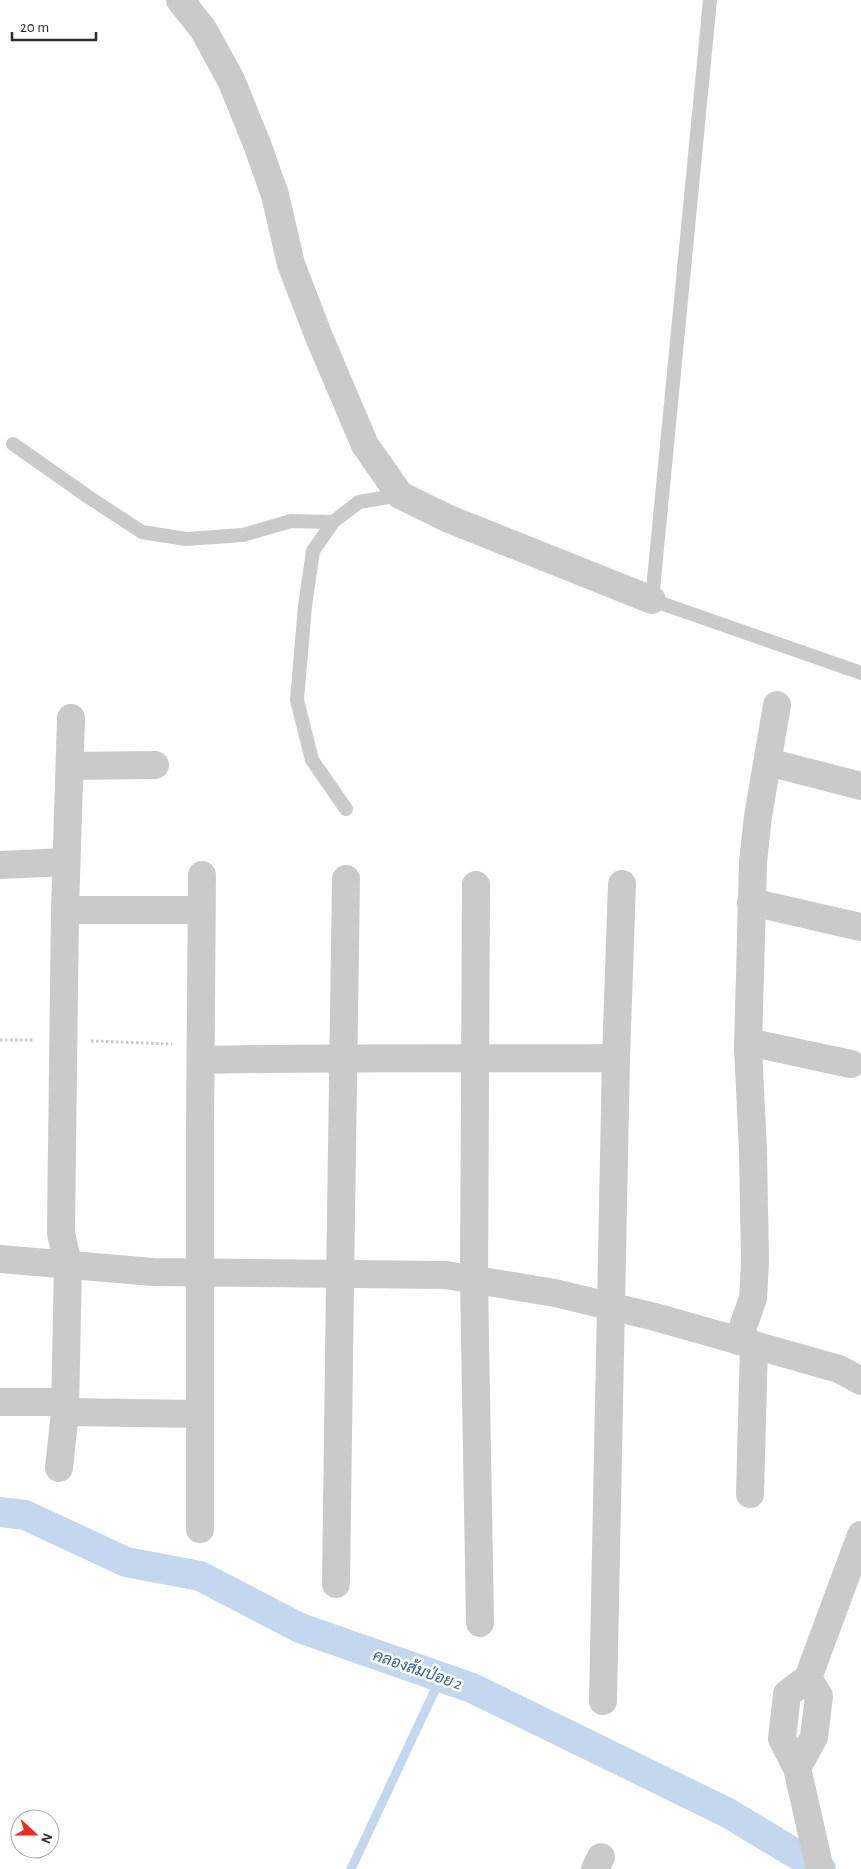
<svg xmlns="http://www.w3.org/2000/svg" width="861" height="1869" font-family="'Alegreya Sans',Sarabun,sans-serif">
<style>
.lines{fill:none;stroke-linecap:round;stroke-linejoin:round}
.stream{stroke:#c3d8ee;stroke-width:9}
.canal{stroke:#c3d8ee;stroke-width:30}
.path{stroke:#cacaca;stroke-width:3;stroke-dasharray:2.5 2.5;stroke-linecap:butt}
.lane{stroke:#cacaca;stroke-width:14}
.street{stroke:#cacaca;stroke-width:28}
.labels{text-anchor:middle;stroke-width:5;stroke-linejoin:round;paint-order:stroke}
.water-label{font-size:16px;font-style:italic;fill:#346495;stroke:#fff}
</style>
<rect width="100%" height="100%" fill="#fff"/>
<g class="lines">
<polyline class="stream" points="351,1869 441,1677"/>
<polyline class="canal" points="0,1512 25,1515 126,1562 200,1576 300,1628 472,1688 728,1813 821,1869"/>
<g class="path">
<polyline points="0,1040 35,1040"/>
<polyline points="91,1041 172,1044"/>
</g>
<g class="lane">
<polyline points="710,0 652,600 861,673"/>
<polyline points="13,444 90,498 142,532 186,539 243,535 291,521 333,522"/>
<polyline points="346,809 312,760 297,700 305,606 313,551 333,522 359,502 400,495"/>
</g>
<g class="street">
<polyline points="180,0 203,29 231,80 257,144 275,195 291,264 319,337 365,445 400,495 449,519 652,600"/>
<polyline points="768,762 861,786"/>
<polyline points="70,766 155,765"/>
<polyline points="0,865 66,862"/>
<polyline points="476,885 474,1280 480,1623"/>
<polyline points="751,902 861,927"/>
<polyline points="65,910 201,910"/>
<polyline points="748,1042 851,1064"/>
<path d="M201 1060C339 1057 478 1059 616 1058"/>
<polyline points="0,1259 153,1272 446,1275 555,1293 655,1317 839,1369 861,1381"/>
<polyline points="738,1341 753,1298 755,1263 753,1151 748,1048 753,862 758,816 777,705"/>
<polyline points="0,1402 65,1402"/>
<polyline points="65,1412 200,1414"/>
<polyline points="59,1468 65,1412 68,1264 61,1233 62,1147 65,910 71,718"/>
<polyline points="750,1494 754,1345"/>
<polyline points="200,1529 200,1129 202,875"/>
<path d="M336 1584C340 1349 341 1114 346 879"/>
<polyline points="603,1701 616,1058 622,884"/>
<polyline points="797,1768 814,1737 819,1696 808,1678"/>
<polyline points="595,1869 601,1857"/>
<polyline points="820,1869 797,1768 782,1739 787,1694 808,1678 861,1535"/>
</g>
</g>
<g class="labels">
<g class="water-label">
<text transform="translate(418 1669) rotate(19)" y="6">คลองส้มป่อย 2</text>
</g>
</g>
<g transform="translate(35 1834) rotate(111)"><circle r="24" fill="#ffffff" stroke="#ababab"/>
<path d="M0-4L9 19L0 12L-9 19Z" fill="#f4291f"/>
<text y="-8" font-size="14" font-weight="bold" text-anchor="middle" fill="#2d2d2d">N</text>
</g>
<path d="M12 32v8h84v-8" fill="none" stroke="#2d2d2d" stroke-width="2.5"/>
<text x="20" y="32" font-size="15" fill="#2d2d2d" stroke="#ffffff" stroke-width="4" paint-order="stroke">20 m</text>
</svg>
